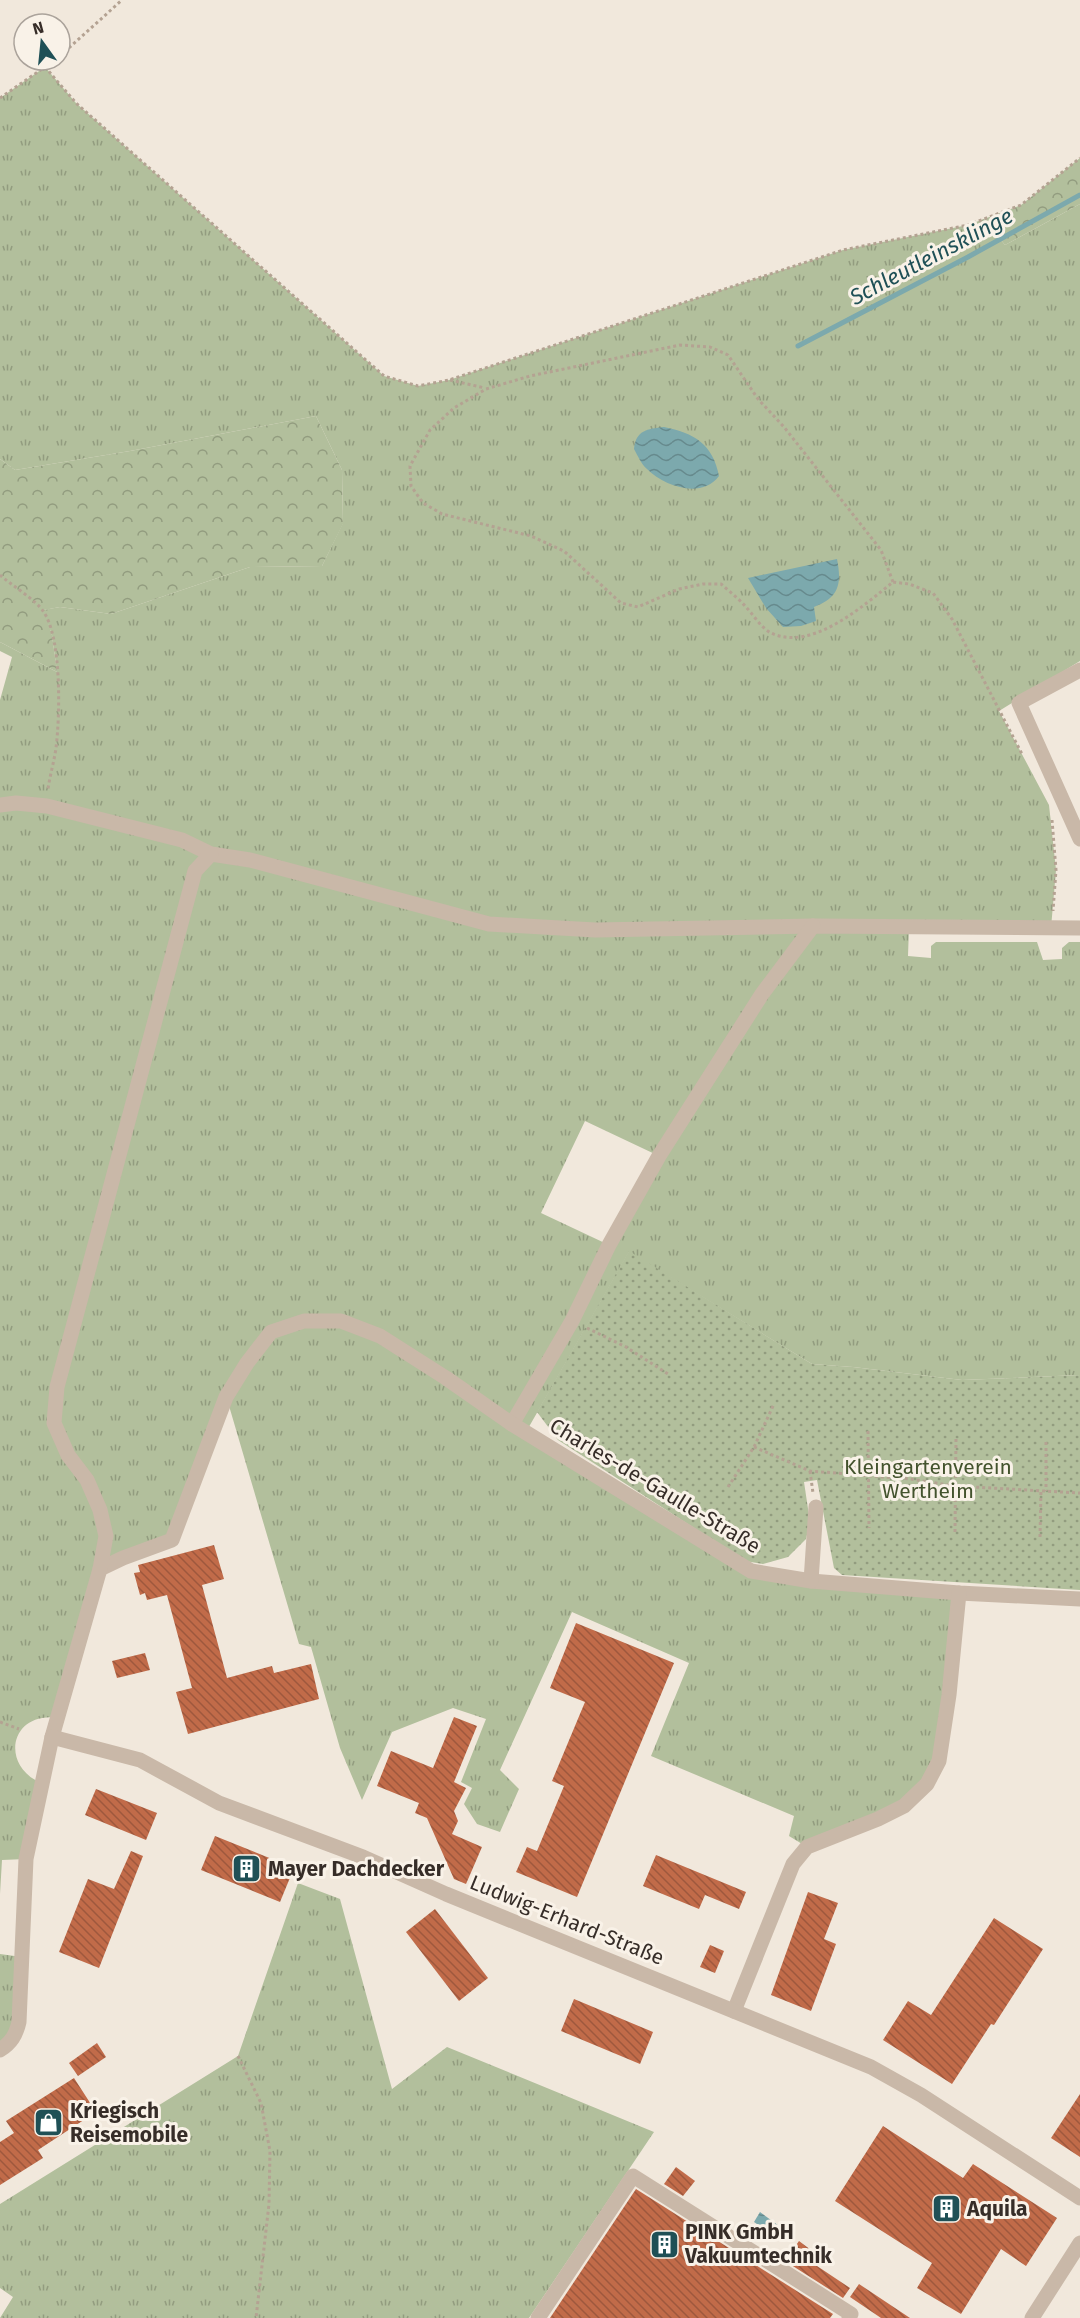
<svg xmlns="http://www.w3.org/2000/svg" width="1080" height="2318" font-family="'Fira Sans',sans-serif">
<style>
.grass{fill:url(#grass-tufts);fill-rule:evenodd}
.forest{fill:url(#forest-crowns)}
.garden{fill:url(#garden-dots)}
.water{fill:url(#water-waves)}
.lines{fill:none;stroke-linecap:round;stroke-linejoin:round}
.stream{stroke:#7ca9ad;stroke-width:5}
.building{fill:url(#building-back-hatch)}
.path{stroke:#b4a292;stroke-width:3;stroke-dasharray:3 3;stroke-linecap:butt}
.minor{stroke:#c9b8a8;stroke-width:15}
.labels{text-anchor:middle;stroke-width:6;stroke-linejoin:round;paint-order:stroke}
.park-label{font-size:21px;fill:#43532d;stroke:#f9f2e8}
.street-label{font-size:21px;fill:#362d28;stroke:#f9f2e8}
.poi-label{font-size:21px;font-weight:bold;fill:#362d28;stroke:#f9f2e8;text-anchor:start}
.water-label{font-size:22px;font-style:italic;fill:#1f5056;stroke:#f9f2e8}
</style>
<defs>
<pattern id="grass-tufts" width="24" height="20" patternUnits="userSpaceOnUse" patternTransform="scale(1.5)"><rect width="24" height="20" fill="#b2bf9c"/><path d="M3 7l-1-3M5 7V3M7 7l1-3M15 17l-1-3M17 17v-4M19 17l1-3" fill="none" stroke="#929c7f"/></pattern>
<pattern id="forest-crowns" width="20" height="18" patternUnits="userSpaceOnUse" patternTransform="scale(1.5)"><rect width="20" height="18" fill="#b2bf9c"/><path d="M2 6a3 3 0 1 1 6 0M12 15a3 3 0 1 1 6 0" fill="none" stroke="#929c7f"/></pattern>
<pattern id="garden-dots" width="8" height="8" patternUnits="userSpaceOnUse" patternTransform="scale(1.5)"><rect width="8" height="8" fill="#b2bf9c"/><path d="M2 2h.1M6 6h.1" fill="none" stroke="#929c7f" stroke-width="1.8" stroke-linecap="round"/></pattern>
<pattern id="water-waves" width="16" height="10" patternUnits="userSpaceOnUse" patternTransform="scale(1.5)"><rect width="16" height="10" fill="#7ca9ad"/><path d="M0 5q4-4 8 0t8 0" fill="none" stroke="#668a8d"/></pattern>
<pattern id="building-back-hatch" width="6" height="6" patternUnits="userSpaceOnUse" patternTransform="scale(1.5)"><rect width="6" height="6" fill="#c16b49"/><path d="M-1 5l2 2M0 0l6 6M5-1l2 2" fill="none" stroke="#9e583d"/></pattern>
</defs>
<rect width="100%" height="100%" fill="#f1e8dc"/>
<g class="grass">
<path d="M45 67 76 103 384 376 418 386 449 380 843 250 968 225 984 219 1005 245 1080 204V661L999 711 1049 805 1056 870 1051 928 909 927 908 956 931 958V946L936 942H1037L1043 960 1062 959V948L1069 942H1080V1375L962 1380 853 1367 812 1364 629 1252 526 1432 751 1571 952 1592 939 1761 904 1806 807 1847 789 1836 794 1816 651 1756 689 1663 572 1612 500 1770 519 1789 500 1832 477 1824 464 1804 472 1788 461 1782 486 1719 453 1708 392 1732 362 1800 340 1748 311 1647 299 1644 227 1399 172 1540 100 1569 59 1718C12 1711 0 1761 37 1781L26 1859 2 1860 0 1894V700L12 657 0 651V642L57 672 52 635 43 610 60 607 111 614 250 567 322 566 343 523 342 470 316 416 130 451 15 470 0 459V98ZM585 1121 659 1156 609 1245 541 1213Z"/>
<polygon points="298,1883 340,1899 392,2089 447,2047 654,2132 529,2318 0,2318 13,2297 0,2288 0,2204 238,2056"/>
<polygon points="0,1954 22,1957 19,2022 0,2050"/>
</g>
<g class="forest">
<polygon points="1080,158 1080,204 1005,245 984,219 1021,205"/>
<polygon points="316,416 342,470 343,524 322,566 250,567 111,614 60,607 44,610 52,635 57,672 0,642 0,459 15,470 130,451"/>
</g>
<polygon class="garden" points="629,1251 812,1364 853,1367 962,1380 1080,1375 1080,1590 842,1575 834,1568 817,1480 804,1482 810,1522 806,1539 788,1557 763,1564 745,1561 558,1440 537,1412"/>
<g class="water">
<path d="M664 427C694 433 713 444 719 476 702 499 665 487 647 469 641 464 638 456 634 449 636 430 647 429 664 427Z"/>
<path d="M837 559C842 584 839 598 814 607L816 621 801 626 783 627 766 608 748 578Z"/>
<polygon points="760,2212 779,2226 773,2235 754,2222"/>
</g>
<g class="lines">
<polyline class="stream" points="798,346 968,257 1080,195"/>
</g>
<g class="building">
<polygon points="214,1545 224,1579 202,1585 227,1678 272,1666 274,1673 311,1664 319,1699 188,1734 176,1692 192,1688 167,1595 147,1600 145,1593 140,1595 134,1573 140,1572 138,1565"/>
<polygon points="576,1623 674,1663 577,1897 516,1872 527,1847 537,1851 564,1786 552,1781 585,1702 550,1688"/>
<polygon points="145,1653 150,1670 117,1678 112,1661"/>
<polygon points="454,1717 477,1726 454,1782 466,1788 454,1811 458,1821 452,1834 482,1847 466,1884 454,1879 427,1818 415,1813 419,1803 377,1786 391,1751 433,1768"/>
<polygon points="96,1789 157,1813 146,1840 85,1815"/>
<polygon points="215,1836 294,1868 280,1902 201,1870"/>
<polygon points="131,1851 143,1856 99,1968 59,1952 88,1879 114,1889"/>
<polygon points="656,1855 746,1892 739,1909 705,1895 699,1909 643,1886"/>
<polygon points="808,1892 838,1903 824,1939 836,1944 811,2011 771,1995"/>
<polygon points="435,1909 488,1978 459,2001 406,1932"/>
<polygon points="994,1918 1043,1949 994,2025 991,2024 952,2084 883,2040 908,2001 931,2015"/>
<polygon points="710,1945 724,1951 715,1973 700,1967"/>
<polygon points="574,1999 653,2032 640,2064 561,2031"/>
<polygon points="97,2043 106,2057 78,2076 69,2063"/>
<polygon points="74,2078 96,2112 38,2150 43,2158 0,2185 0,2142 14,2133 6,2121"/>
<polygon points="1080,2094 1080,2157 1051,2138"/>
<polygon points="883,2126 963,2178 973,2164 1057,2218 1026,2266 1001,2249 961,2314 917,2288 932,2263 835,2201"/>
<polygon points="676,2167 695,2181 683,2196 664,2184"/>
<polygon points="636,2189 833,2314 830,2318 550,2318"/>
<polygon points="799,2241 811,2250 805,2258 850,2288 843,2298 785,2261"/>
<polygon points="859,2284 910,2318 881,2318 850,2297"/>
</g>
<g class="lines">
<g class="path">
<polyline points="60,56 122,0"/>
<polyline points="45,67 76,103 384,376 418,386 449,380 843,250 968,225 1021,205 1080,158"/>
<polyline points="0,98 55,60"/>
<polyline points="450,380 485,388"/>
<path d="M0 575C10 584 37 601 43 611 62 637 60 716 56 748 54 762 50 775 48 789"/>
<path d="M893 582 881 550 784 427 758 399 728 355 710 347 680 345 530 376 486 389 454 408 430 430 410 466 411 486 423 503 442 514 531 536 564 551 621 603 638 607 679 589 703 584H721C729 591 738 598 745 606 753 614 761 628 771 633 812 652 863 606 893 582L909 584 933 593 952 619 1022 754"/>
<polyline points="1052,820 1056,870 1053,911"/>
<polyline points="587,1328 626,1347 668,1374"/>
<polyline points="868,1431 869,1528"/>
<polyline points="1046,1442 1046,1491"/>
<polyline points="754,1447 810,1471 910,1479 955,1486 1080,1493"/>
<polyline points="810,1471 813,1493"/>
<polyline points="728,1487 754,1447 774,1404"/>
<polyline points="955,1532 956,1437"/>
<polyline points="1040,1537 1041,1490"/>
<polyline points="0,1722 19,1729"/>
<polyline points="238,2056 261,2103 270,2151 269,2204 256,2318"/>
</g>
<g class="minor">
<polyline points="1080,670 1019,703 1080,839"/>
<polyline points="0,805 16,803 47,806 182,840 211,854 250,860 489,924 595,930 813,926 1080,928"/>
<polyline points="512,1424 572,1321 609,1245 659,1156 762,994 813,926"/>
<polyline points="100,1569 123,1558 172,1540 226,1397 247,1363 271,1332 304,1321 341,1321 380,1336 446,1378 512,1424 751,1571 811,1581 959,1593 1080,1599"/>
<polyline points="811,1581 816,1507"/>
<polyline points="52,1737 100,1569 106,1536 100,1510 87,1480 68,1455 54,1423 57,1387 195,871 211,854"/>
<polyline points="734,2011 793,1864 807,1847 878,1819 904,1806 927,1784 939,1761 949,1695 959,1593"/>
<path d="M0 2050C11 2043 16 2035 19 2022L26 1859 52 1737 140 1760 219 1803 363 1857 446 1894 871 2067 921 2095 1080 2198"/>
<polyline points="538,2318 633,2176 851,2314 849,2318"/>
<polyline points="1032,2318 1080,2243"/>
</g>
</g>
<defs>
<symbol id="building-square" viewBox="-11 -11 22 22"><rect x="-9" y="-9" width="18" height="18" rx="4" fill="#1f5056" stroke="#f9f2e8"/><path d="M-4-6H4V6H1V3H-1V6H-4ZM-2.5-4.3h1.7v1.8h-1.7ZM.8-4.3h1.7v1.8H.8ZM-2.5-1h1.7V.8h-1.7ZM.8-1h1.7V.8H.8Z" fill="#fff"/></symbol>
<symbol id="shop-square" viewBox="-11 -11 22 22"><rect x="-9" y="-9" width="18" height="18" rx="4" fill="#1f5056" stroke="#f9f2e8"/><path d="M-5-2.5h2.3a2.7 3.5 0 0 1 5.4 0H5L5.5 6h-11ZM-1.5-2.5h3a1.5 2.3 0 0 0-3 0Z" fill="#fff"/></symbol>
</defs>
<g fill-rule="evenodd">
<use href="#building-square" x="230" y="1852" width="33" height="33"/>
<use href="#shop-square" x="32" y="2106" width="33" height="33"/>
<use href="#building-square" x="930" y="2192" width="33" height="33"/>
<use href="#building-square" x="648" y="2228" width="33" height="33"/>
</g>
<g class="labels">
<g class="park-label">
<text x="928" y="1474">Kleingartenverein<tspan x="928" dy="24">Wertheim</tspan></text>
</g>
<g class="street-label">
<text transform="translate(655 1486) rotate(31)" y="7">Charles-de-Gaulle-Straße</text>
<text transform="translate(567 1920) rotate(22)" y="7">Ludwig-Erhard-Straße</text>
</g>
<g class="poi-label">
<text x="268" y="1876">Mayer Dachdecker</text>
<text x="70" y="2118">Kriegisch<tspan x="70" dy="24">Reisemobile</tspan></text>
<text x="967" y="2216">Aquila</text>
<text x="685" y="2239">PINK GmbH<tspan x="685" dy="24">Vakuumtechnik</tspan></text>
</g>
<g class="water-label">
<text transform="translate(931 256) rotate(-28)" y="8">Schleutleinsklinge</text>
</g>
</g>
<g transform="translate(42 42) rotate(345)"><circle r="28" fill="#f9f2e8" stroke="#aba39b" stroke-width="1.5"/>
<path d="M0-4.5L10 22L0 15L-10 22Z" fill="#1f5056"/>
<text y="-9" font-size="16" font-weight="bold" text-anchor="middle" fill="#362d28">N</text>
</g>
</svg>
